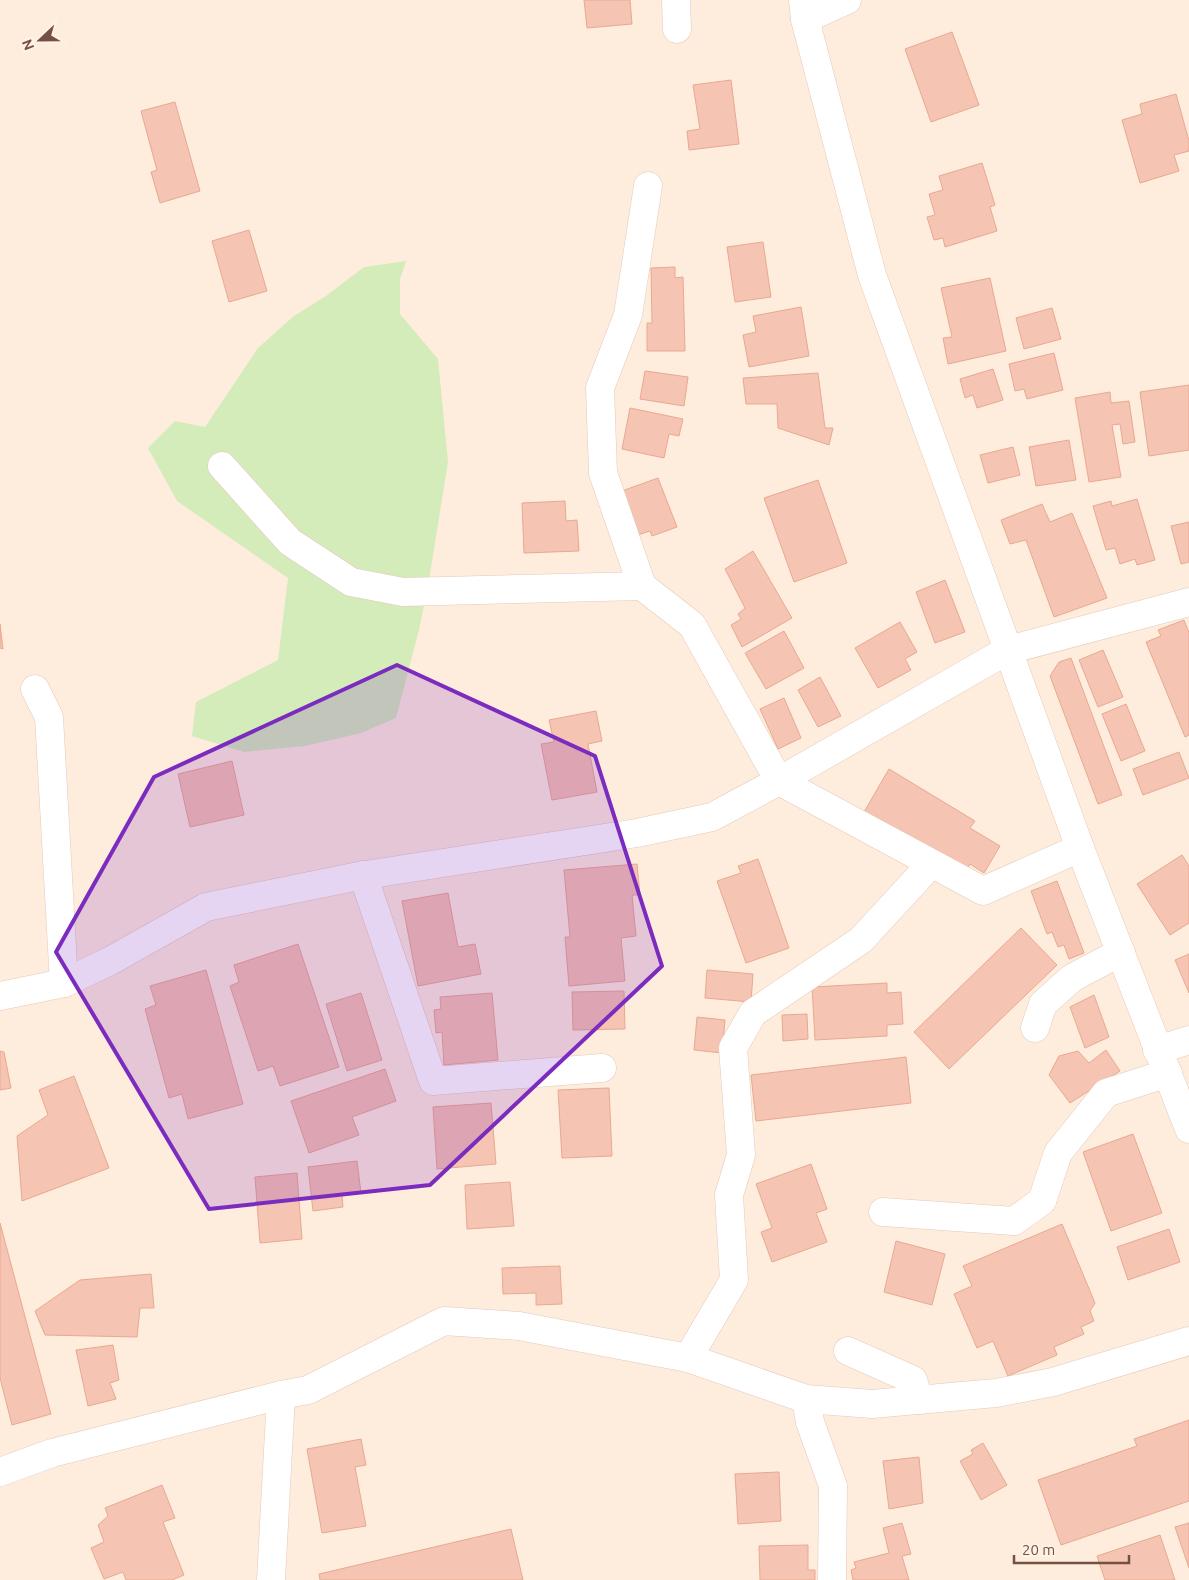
<svg xmlns="http://www.w3.org/2000/svg" width="1189" height="1580" font-family="Ubuntu,sans-serif">
<style>
.green{fill:#d4ebba}
.building{fill:#f5c4b2;stroke:#e9a891}
.lines{fill:none;stroke-linecap:round;stroke-linejoin:round}
.street-casing{stroke:#e4c9bb;stroke-width:29}
.secondary-casing{stroke:#e9c9b8;stroke-width:29}
.street{stroke:#fff;stroke-width:28}
.secondary{stroke:#fff;stroke-width:28}
.marked{fill:#7b2cbf;fill-opacity:0.2;stroke:#7b2cbf;stroke-width:4;stroke-linejoin:round}
</style>
<rect width="100%" height="100%" fill="#feeddc"/>
<polygon class="green" points="406,261 400,279 400,314 438,359 448,462 429,580 419,630 396,718 361,733 305,746 244,752 192,736 196,702 278,660 288,578 177,501 148,448 175,421 205,427 258,348 294,316 326,296 364,267"/>
<g class="building">
<polygon points="584,0 630,0 632,24 587,28"/>
<polygon points="952,32 979,105 931,122 905,49"/>
<polygon points="731,80 739,144 689,150 687,131 700,129 693,85"/>
<polygon points="1176,94 1189,141 1189,151 1174,155 1179,171 1140,183 1122,120 1142,114 1140,104"/>
<polygon points="175,102 200,191 160,203 151,172 157,170 141,111"/>
<polygon points="982,163 995,205 990,207 997,231 945,247 943,238 934,240 927,217 935,215 929,194 943,190 939,176"/>
<polygon points="249,230 267,291 229,302 212,241"/>
<polygon points="763,242 771,297 735,302 727,247"/>
<polygon points="675,267 675,278 683,277 685,351 647,351 647,323 652,323 651,268"/>
<polygon points="990,278 1006,351 948,364 943,338 952,337 941,288"/>
<polygon points="801,307 809,356 749,367 743,335 756,332 753,316"/>
<polygon points="1052,308 1061,339 1024,349 1016,318"/>
<polygon points="1054,353 1063,390 1027,399 1024,389 1015,391 1009,364"/>
<polygon points="993,369 1003,400 977,408 973,395 965,398 960,379"/>
<polygon points="645,371 688,377 684,406 640,399"/>
<polygon points="818,373 825,428 833,428 829,445 778,428 777,404 746,404 743,378"/>
<polygon points="1189,385 1189,450 1149,456 1140,392"/>
<polygon points="1110,392 1111,403 1129,401 1135,442 1123,444 1120,424 1112,425 1121,477 1089,482 1075,398"/>
<polygon points="630,408 683,419 679,436 669,434 664,458 622,449"/>
<polygon points="1069,440 1076,480 1036,486 1029,447"/>
<polygon points="1013,447 1020,475 988,483 980,455"/>
<polygon points="658,478 677,527 652,536 650,531 638,535 622,491"/>
<polygon points="818,480 847,563 794,582 764,498"/>
<polygon points="1137,499 1155,560 1137,565 1135,559 1120,564 1115,548 1106,550 1093,506 1111,501 1112,506"/>
<polygon points="565,501 566,521 577,520 579,551 524,553 522,503"/>
<polygon points="1042,504 1050,522 1072,513 1107,598 1054,617 1026,540 1010,544 1001,520"/>
<polygon points="1189,522 1189,562 1181,564 1171,526"/>
<polygon points="753,551 792,618 742,647 731,625 741,619 738,614 745,608 725,569"/>
<polygon points="945,580 965,632 935,643 916,592"/>
<polygon points="1184,620 1189,633 1189,735 1185,737 1146,642 1161,636 1158,630"/>
<polygon points="900,622 917,652 905,659 911,670 878,688 855,648"/>
<polygon points="0,624 3,649 0,648"/>
<polygon points="784,631 804,668 766,689 745,653"/>
<polygon points="1103,650 1123,697 1098,707 1079,660"/>
<polygon points="1071,658 1122,795 1098,804 1050,676 1059,662"/>
<polygon points="820,677 841,716 818,727 798,690"/>
<polygon points="784,698 801,738 778,749 760,709"/>
<polygon points="1126,704 1145,751 1121,761 1102,714"/>
<polygon points="596,711 602,741 588,744 597,792 552,800 541,744 554,742 549,720"/>
<polygon points="1179,752 1189,778 1143,795 1133,769"/>
<polygon points="232,761 244,815 190,827 178,774"/>
<polygon points="889,769 975,821 970,828 1000,846 984,873 970,864 965,872 864,812"/>
<polygon points="1182,855 1189,866 1189,923 1170,935 1137,884"/>
<polygon points="758,859 789,948 746,963 717,881 741,873 738,866"/>
<polygon points="637,864 640,895 632,895 636,936 621,938 625,981 569,986 565,937 570,937 564,870"/>
<polygon points="1057,881 1084,953 1069,959 1064,945 1058,947 1052,932 1047,934 1031,891"/>
<polygon points="448,893 458,947 475,944 481,974 418,986 402,901"/>
<polygon points="1021,928 1057,965 949,1069 914,1032"/>
<polygon points="298,944 339,1067 280,1086 273,1066 258,1071 230,986 239,982 234,965"/>
<polygon points="1189,954 1189,993 1175,960"/>
<polygon points="206,970 243,1104 188,1119 182,1094 169,1098 145,1009 156,1005 150,986"/>
<polygon points="707,970 753,974 751,1002 705,998"/>
<polygon points="887,983 887,993 901,992 903,1024 887,1025 887,1036 815,1040 812,987"/>
<polygon points="624,991 625,1029 573,1030 572,992"/>
<polygon points="361,993 382,1060 347,1071 326,1004"/>
<polygon points="492,993 498,1060 444,1065 442,1032 436,1033 434,1010 441,1009 440,997"/>
<polygon points="1094,995 1109,1037 1085,1048 1070,1007"/>
<polygon points="807,1014 808,1039 783,1041 782,1015"/>
<polygon points="697,1017 725,1020 722,1053 694,1050"/>
<polygon points="1106,1050 1120,1071 1070,1103 1049,1075 1059,1056 1078,1051 1089,1063"/>
<polygon points="0,1051 4,1052 11,1088 0,1090"/>
<polygon points="906,1057 911,1103 756,1121 751,1075"/>
<polygon points="385,1069 396,1101 352,1117 359,1135 309,1153 291,1101"/>
<polygon points="74,1076 109,1168 22,1201 17,1136 48,1115 39,1090"/>
<polygon points="609,1088 612,1156 562,1158 558,1090"/>
<polygon points="491,1103 496,1164 437,1169 433,1107"/>
<polygon points="1133,1134 1162,1213 1111,1231 1083,1152"/>
<polygon points="357,1161 361,1193 342,1196 343,1207 313,1211 308,1167"/>
<polygon points="811,1164 827,1209 816,1213 827,1242 772,1262 761,1232 772,1228 756,1184"/>
<polygon points="297,1173 302,1239 260,1243 255,1177"/>
<polygon points="510,1182 514,1226 467,1229 465,1185"/>
<polygon points="0,1223 51,1414 12,1425 0,1378"/>
<polygon points="1062,1224 1095,1303 1090,1311 1094,1321 1081,1327 1084,1334 1054,1347 1057,1355 1008,1376 993,1341 977,1348 954,1294 972,1286 963,1266"/>
<polygon points="1169,1229 1180,1262 1128,1280 1117,1247"/>
<polygon points="896,1241 945,1254 932,1305 884,1292"/>
<polygon points="560,1266 562,1304 536,1305 536,1293 503,1294 502,1268"/>
<polygon points="151,1274 154,1308 140,1308 137,1337 45,1335 35,1311 80,1280"/>
<polygon points="113,1345 119,1380 110,1383 116,1399 88,1406 76,1350"/>
<polygon points="1189,1420 1189,1501 1061,1545 1038,1480 1137,1446 1134,1439"/>
<polygon points="361,1439 366,1465 355,1467 366,1526 322,1533 307,1449"/>
<polygon points="983,1443 1007,1485 981,1500 960,1461 973,1454 971,1450"/>
<polygon points="919,1457 923,1503 889,1509 883,1461"/>
<polygon points="779,1472 781,1521 738,1524 735,1474"/>
<polygon points="162,1485 175,1518 163,1522 184,1575 172,1580 126,1580 123,1572 104,1579 91,1548 104,1542 98,1525 108,1516 105,1508"/>
<polygon points="902,1523 911,1554 902,1556 909,1580 853,1580 851,1570 856,1568 854,1562 889,1553 883,1528"/>
<polygon points="1189,1523 1189,1568 1175,1527"/>
<polygon points="511,1529 523,1580 320,1580 319,1574"/>
<polygon points="1160,1535 1175,1580 1105,1580 1097,1556"/>
<polygon points="808,1545 808,1570 815,1570 815,1580 760,1580 759,1546"/>
</g>
<g class="lines">
<defs>
<g id="street">
<polyline points="676,0 677,29"/>
<polyline points="805,19 847,0"/>
<polyline points="222,466 290,542 351,582 403,592 642,586 692,625 779,781 983,891 1080,848"/>
<polyline points="642,586 603,473 600,388 628,315 648,186"/>
<polyline points="35,689 49,717 64,983"/>
<polyline points="363,875 433,1081 602,1068"/>
<polyline points="0,996 64,983 110,961 206,907 359,876 637,833 712,817 779,781 1008,650 1189,602"/>
<polyline points="1035,1028 1043,1004 1072,978 1121,952"/>
<polyline points="1157,1050 1189,1040"/>
<polyline points="883,1212 1014,1221 1042,1201 1058,1153 1106,1093 1168,1073"/>
<polyline points="848,1351 913,1380 919,1400"/>
<polyline points="688,1358 734,1280 729,1195 741,1155 733,1048 753,1013 861,940 931,864"/>
<polyline points="806,1399 810,1422 833,1486 832,1580"/>
<polyline points="0,1472 52,1453 281,1395 308,1390 444,1321 519,1326 688,1358 806,1399 872,1404 996,1393 1053,1382 1189,1341"/>
<polyline points="271,1580 281,1395"/>
</g>
<polyline id="secondary" points="803,0 805,19 872,275 1008,650 1080,848 1189,1129"/>
</defs>
<use href="#street" class="street-casing"/>
<use href="#secondary" class="secondary-casing"/>
<use href="#street" class="street"/>
<use href="#secondary" class="secondary"/>
</g>
<path class="marked" d="M397 665 595 756 662 966 430 1185 209 1209 56 952 154 777Z"/>
<g transform="translate(40 40) rotate(248)" stroke="#fff1e4" stroke-width="4" paint-order="stroke">
<path d="M0-4L9 19L0 12L-9 19Z" fill="#744f44"/>
<text y="-8" font-size="14" font-weight="bold" text-anchor="middle" fill="#744f44">N</text>
</g>
<path d="M1014 1555v8h115v-8" fill="none" stroke="#744f44" stroke-width="2.5"/>
<text x="1022" y="1555" font-size="15" fill="#744f44" stroke="#fff1e4" stroke-width="4" paint-order="stroke">20 m</text>
</svg>
